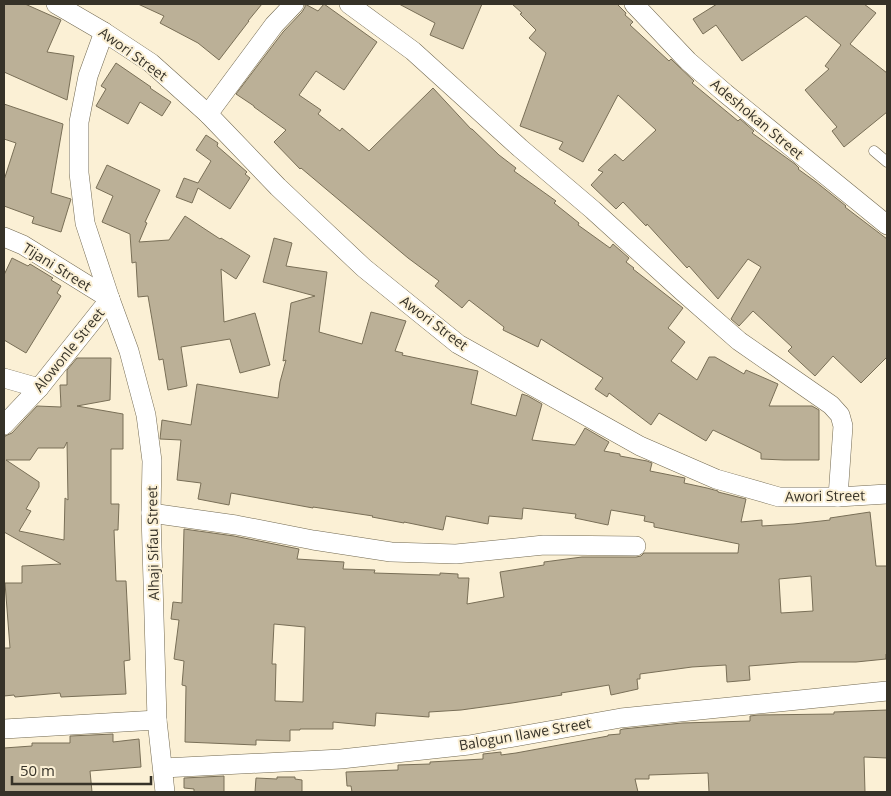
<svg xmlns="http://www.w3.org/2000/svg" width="891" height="796" font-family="'Open Sans',sans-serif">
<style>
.building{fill:#bbb097;stroke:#796f57;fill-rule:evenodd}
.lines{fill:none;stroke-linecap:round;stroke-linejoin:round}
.service-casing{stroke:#726951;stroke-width:11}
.minor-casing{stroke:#726951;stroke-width:20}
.service{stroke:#fff;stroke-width:10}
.minor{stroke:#fff;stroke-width:19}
.labels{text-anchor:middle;stroke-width:4;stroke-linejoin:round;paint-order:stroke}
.street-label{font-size:14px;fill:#363228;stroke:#fbf0d5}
</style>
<rect width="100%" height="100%" fill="#fbf0d5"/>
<g class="building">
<polygon points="4,4 25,4 61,20 47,52 74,56 67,100 4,72"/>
<polygon points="138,4 262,4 248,21 249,21 219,60 198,43 160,23 164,16"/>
<polygon points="305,4 318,11 324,4 377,42 344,90 316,71 299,95 321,110 318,114 340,131 342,128 369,151 433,88 471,129 472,129 499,155 516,168 514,171 556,201 554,203 579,223 578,225 610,248 613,244 629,258 626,262 634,268 633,269 683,308 668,328 685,342 671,361 697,380 709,357 715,357 744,374 746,370 778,384 769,406 812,406 819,410 819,460 784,460 761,459 761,453 713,430 706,441 659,413 651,425 609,393 607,397 595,389 603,378 541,339 538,347 503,330 504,327 469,300 462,308 435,286 439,281 408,258 301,168 300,169 274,142 286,130 254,107 254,106 236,94 283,32 302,12 305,7"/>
<polygon points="399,4 482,4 463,49 430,35 435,23"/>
<polygon points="512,4 617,4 626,13 625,15 633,22 630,25 669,61 671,59 673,61 694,81 692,83 738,121 740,119 754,131 752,133 795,164 799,168 798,169 816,182 846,206 845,207 887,239 887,357 861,383 833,356 815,376 788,351 792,347 753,311 739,326 731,319 761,267 748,259 718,299 689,266 687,268 647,224 646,226 623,202 616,209 591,185 603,172 598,170 615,154 623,161 656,130 618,95 583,162 559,149 563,142 520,126 546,53 529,38 536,30 520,14 522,13"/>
<polygon points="717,4 864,4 876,13 850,44 887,73 887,112 844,147 832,131 837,127 805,90 829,69 825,66 841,45 806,16 742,61 716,25 703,34 693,19"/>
<polygon points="116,63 151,87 150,88 171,102 162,116 140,102 128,124 96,106 106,89 101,86"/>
<polygon points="4,104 63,124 51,193 71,199 61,232 32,223 34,217 4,206 4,180 16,143 4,139"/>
<polygon points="206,135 218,143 217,146 247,172 245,174 250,178 230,209 198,188 192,203 176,197 184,178 198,183 211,161 196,150"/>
<polygon points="107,165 160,190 145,222 147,223 139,242 169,240 185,216 220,239 221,238 250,256 236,279 221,269 224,322 255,313 270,365 240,373 230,339 181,347 187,386 168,390 163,359 159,360 148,296 138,297 136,262 132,263 130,234 102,222 113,196 96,188"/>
<path d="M274 238 292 243 286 266 327 272 319 332 362 344 371 312 406 321 395 351 403 353 402 355 478 371 471 404 516 416 522 394 528 396 542 404 532 440 575 445 585 428 609 442 604 451 620 454V456L647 461 652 463 650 471 685 478 684 483 707 488 718 491V492L746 499 741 522 762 520V526L794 524 830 520V518L870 512 876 566H887V654H886V659L856 662H799L749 666 750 680 727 682 726 665 692 667 640 674V679H637L638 689 611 695 609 685 561 693 562 695 512 703 461 710 429 712V717L376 713 375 726 333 722V729H300V730H290V741L256 740V745L185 742 186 686 182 685 184 661 174 659 179 620 171 619 173 602 182 603 184 529 234 536 299 549 297 559 344 562 343 569 375 570 374 573 440 575V573L458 574V578H469L467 604 504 597 500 572 544 565V562L582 557H636L641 556 644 553H738L739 544 654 527V523L644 521 645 516 611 510 608 525 575 518 576 514 523 508 522 519 489 516 488 524 446 516 443 530 404 522V523L372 517 373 516 313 507V508L231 493 229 505 198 499 201 483 177 480 181 440 160 439 162 420 191 425 197 384 278 398 280 382 286 360 283 361 291 303 315 296 263 282ZM811 576 813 611 781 613 779 579ZM274 624 305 627 303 702 275 701 276 664H272Z"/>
<polygon points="12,258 28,266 30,264 53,278 51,280 61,286 57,293 61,296 26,353 4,340 4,275"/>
<path d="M77 358H111L110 400 77 406 123 414V449H111V504H119L118 530H114L116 581H126L130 660 124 661 126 694 61 697 60 693 15 697 14 695 4 696V648H10L5 583H22V566L61 564 4 532V438L5 436 12 433 37 406 61 407 60 385H67V370ZM67 442 68 500 65 498 64 540 19 531 31 511 26 509 39 487V482L6 460H30L38 448H64Z"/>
<polygon points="887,710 887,758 864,757 865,792 709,792 708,773 649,775 649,779 635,779 638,792 352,792 351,786 347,786 346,772 398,770 398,765 430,764 430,762 483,759 483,754 501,752 501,755 516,753 608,736 608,735 620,734 620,730 623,729 682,723 750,721 750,716 758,715 834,714 834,712"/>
<polygon points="113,734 113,742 139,739 141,767 90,771 92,792 4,792 4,748 32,746 32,743 70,743 70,736"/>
<polygon points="224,776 224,792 194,792 194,789 184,788 184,778"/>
<polygon points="277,777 295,777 295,779 302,780 302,792 255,792 256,778 277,779"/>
</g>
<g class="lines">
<defs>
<polyline id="service" points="874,151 887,162"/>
<g id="minor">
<polyline points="56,4 104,32 151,63 208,114 278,187 364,268 458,344 640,446 716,479 779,497 838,497 887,494"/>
<polyline points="349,4 413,51 520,148 593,210 682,291 739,341 831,405 840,415 843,426 838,497"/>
<polyline points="634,4 688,61 725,93 887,225"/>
<polyline points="104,32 88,76 79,122 79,173 85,223 110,299 129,351 146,415 152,461 151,513 157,720 165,792"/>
<polyline points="208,114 274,25 294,4"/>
<polyline points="4,237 23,245 110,299"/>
<polyline points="4,378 39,388"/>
<polyline points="4,425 39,388 110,299"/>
<polyline points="151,513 236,525 313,540 391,552 456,554 544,545 636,546"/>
<polyline points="4,729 157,720"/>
<polyline points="163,768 341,759 469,745 621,718 887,691"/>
</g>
</defs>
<use href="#service" class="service-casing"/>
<use href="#minor" class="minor-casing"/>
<use href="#service" class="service"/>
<use href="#minor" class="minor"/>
</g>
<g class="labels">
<g class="street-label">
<text transform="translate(133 54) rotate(36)" y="5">Awori Street</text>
<text transform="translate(757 119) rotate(40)" y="5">Adeshokan Street</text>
<text transform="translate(57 267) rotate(32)" y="5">Tijani Street</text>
<text transform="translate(434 323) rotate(37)" y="5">Awori Street</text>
<text transform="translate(69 350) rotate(-51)" y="5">Alowonle Street</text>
<text transform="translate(825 496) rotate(-1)" y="5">Awori Street</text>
<text transform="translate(153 543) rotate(-91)" y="5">Alhaji Sifau Street</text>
<text transform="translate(525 734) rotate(-10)" y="5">Balogun Ilawe Street</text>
</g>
</g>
<rect width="891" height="796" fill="none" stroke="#363228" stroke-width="10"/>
<path d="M12 776v8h139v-8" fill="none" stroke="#363228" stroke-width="2.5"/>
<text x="20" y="776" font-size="15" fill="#363228" stroke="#fbf0d5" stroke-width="4" paint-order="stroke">50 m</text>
</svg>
